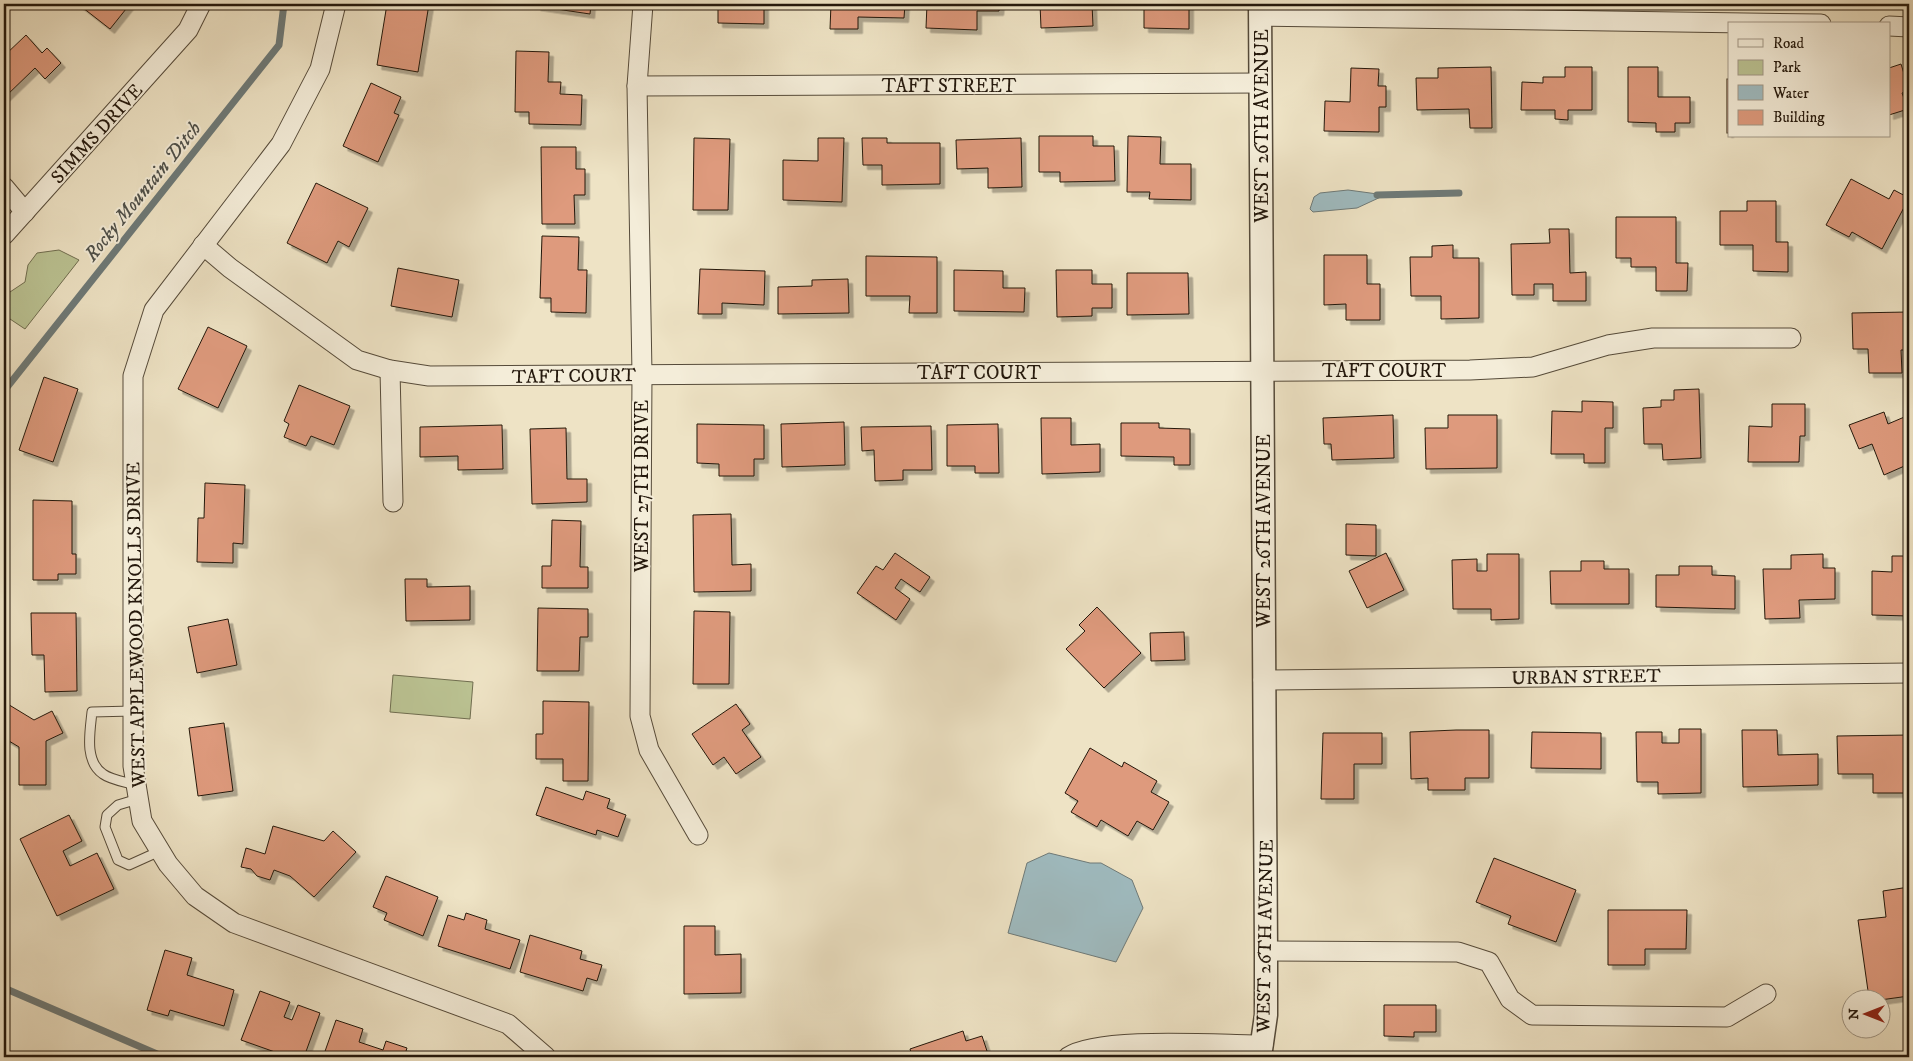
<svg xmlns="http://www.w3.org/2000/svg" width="1913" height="1061" font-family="'IM FELL DW Pica',serif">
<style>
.green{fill:#bbc393;stroke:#706e50}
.water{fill:#9fbbc0;stroke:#6e7a78}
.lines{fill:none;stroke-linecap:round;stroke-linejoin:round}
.stream{stroke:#6e7a78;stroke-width:7}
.building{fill:#de9a7d;stroke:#24180c;filter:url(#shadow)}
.service-casing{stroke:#564b3a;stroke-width:11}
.minor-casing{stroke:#564b3a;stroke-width:21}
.tertiary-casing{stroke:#564b3a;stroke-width:25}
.service{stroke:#f4edd9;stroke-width:9}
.minor{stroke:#f4edd9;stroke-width:19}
.tertiary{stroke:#f4edd9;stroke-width:22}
.labels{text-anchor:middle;stroke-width:4;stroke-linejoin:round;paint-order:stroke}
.street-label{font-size:19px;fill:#24180c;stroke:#f4edd9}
.water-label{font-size:20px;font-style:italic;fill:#4f514b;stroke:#f4edd9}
</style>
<defs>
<filter id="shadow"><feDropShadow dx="4.5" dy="4.5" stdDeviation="0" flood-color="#0004"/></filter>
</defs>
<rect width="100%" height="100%" fill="#eee3c5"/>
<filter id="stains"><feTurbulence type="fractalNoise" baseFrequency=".004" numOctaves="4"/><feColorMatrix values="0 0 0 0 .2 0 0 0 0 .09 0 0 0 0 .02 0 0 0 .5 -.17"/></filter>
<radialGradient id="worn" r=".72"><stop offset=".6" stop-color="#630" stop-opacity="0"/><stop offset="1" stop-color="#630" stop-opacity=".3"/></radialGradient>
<g class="green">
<polygon points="59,250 79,260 25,329 4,315 4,296 25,282 28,265 37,253"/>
<polygon points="393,675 473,682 470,719 390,712"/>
</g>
<g class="water">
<polygon points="1348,190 1385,195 1357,208 1313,212 1310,209 1314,197 1320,193"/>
<polygon points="1049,853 1090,863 1101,863 1132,880 1143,908 1116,962 1008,933 1027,863"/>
</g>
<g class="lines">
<g class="stream">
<polyline points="1377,195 1459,193"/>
<polyline points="4,391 279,45 284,4"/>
<polyline points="4,988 164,1057"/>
</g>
</g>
<g class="building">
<polygon points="78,4 130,4 110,29"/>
<polygon points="387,4 429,4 418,72 377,65"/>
<polygon points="537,4 591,4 590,14 536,6"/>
<polygon points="718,4 764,5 764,24 718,23"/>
<polygon points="831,4 905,4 904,18 858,17 858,29 830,29"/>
<polygon points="927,4 1000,4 999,11 977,11 977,30 926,28"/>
<polygon points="1040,4 1092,4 1093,26 1041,28"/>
<polygon points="1144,4 1189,4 1189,29 1144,28"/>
<polygon points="26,35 42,53 47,48 61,63 45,79 35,68 4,98 4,56"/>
<polygon points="516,51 549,52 548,82 561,82 560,94 582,95 581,125 529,124 529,112 515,112"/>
<polygon points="1901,64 1909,90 1902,93 1908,109 1889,115 1889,68"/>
<polygon points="1491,67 1492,128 1470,128 1469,109 1417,110 1416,78 1438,78 1438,68"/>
<polygon points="1565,67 1592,67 1592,110 1568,110 1568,120 1555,119 1555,110 1521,110 1522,82 1543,83 1543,77 1565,77"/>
<polygon points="1628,67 1658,67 1658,97 1690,97 1690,123 1675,123 1675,132 1656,132 1656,123 1628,122"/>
<polygon points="1351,68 1379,69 1378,86 1386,86 1386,107 1379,107 1379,132 1324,131 1325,101 1350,102"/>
<rect x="1727" y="79" width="2" height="54"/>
<polygon points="371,83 401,97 394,113 399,115 378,162 343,146"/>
<polygon points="1039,136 1093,136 1093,146 1114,146 1115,181 1060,182 1060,172 1039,172"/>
<polygon points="1128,136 1161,137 1160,164 1191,164 1191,200 1149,199 1150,192 1127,192"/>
<polygon points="694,138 730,139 728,210 693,210"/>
<polygon points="818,138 844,138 842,202 783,200 783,160 818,161"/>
<polygon points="862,138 887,138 887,143 940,143 940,184 882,185 882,165 863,165"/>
<polygon points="1021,138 1022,187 988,188 988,168 957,169 956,140"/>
<polygon points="541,147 576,147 576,169 585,169 585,195 574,195 575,224 542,224"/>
<polygon points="1851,179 1889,199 1894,190 1909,198 1882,249 1852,232 1849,237 1826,225"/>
<polygon points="316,183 368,208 349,247 338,241 327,263 287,243"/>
<polygon points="1747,201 1776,201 1776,242 1788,242 1788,272 1753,271 1753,245 1720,245 1720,211 1747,211"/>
<polygon points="1616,217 1676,217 1676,263 1688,263 1687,291 1656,291 1656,267 1631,267 1631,258 1616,258"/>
<polygon points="1549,229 1569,229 1570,273 1586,272 1586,301 1553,301 1553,284 1534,284 1534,295 1512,295 1511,244 1550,243"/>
<polygon points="542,236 579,237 578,270 587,270 586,313 551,312 551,298 540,298"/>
<polygon points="1453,245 1453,258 1479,258 1479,318 1441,319 1441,296 1411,296 1410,257 1432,257 1432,246"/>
<polygon points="1324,255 1367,255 1367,284 1380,284 1380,320 1346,320 1346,304 1324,305"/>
<polygon points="866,256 937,257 937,313 909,313 910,296 866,296"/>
<polygon points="398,268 459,280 452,317 391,306"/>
<polygon points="700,269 765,271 764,305 722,303 722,314 698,314"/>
<polygon points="954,270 1003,271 1003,288 1025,288 1024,312 954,311"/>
<polygon points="1056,270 1092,270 1092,284 1112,284 1112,308 1092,308 1092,316 1057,317"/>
<polygon points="1127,273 1188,273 1189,314 1127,315"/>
<polygon points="848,279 849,313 778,314 778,287 812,286 812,280"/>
<polygon points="1908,312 1909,350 1901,350 1902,373 1869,373 1868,349 1853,349 1852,313"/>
<polygon points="208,327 247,346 218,408 178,389"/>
<polygon points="44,377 78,389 53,462 19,450"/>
<polygon points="299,385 350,406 334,445 311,436 306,446 284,437 289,424 284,421"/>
<polygon points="1699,389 1701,458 1663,460 1662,444 1644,444 1643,408 1661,407 1661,400 1674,400 1674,390"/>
<polygon points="1582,401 1613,402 1613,428 1605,428 1605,463 1584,463 1584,454 1551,454 1552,411 1582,412"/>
<polygon points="1772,404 1805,404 1805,436 1800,436 1799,462 1748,462 1749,426 1772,427"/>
<polygon points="1884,412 1888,424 1909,415 1909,464 1884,475 1872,444 1859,449 1849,425"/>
<polygon points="1393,415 1394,458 1332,460 1331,444 1324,444 1323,418"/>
<polygon points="1448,415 1497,415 1497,468 1426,469 1425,428 1448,428"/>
<polygon points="1041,418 1071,418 1071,445 1100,444 1100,472 1042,474"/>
<polygon points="844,422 845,465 782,467 781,424"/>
<polygon points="1121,423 1159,423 1159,428 1190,429 1190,465 1174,465 1174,457 1121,456"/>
<polygon points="697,424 764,425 764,459 754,459 754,476 719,476 719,464 697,463"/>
<polygon points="998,424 999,473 975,473 975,466 947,466 947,425"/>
<polygon points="502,425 503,469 458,470 458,456 420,457 420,427"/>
<polygon points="931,426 932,470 903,470 903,480 875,481 874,450 862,451 861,427"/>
<polygon points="566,428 567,479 587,479 587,502 532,504 530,429"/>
<polygon points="205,483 245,485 243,544 233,543 233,563 197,562 198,518 204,518"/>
<polygon points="33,500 72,501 72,554 76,554 76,574 58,574 58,580 33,580"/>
<polygon points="731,514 732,565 751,564 751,591 694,592 693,515"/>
<polygon points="552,520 581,521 580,567 588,567 588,588 542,588 542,566 551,566"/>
<polygon points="1346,524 1376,525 1376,556 1346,555"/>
<polygon points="895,553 930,577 920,592 901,579 895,588 910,599 896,620 857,593 876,566 883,570"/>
<polygon points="1386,553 1404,590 1367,608 1349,571"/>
<polygon points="1487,554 1519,554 1519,619 1491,620 1491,609 1453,609 1452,560 1477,559 1477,571 1487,571"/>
<polygon points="1823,554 1823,568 1835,568 1835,599 1799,600 1800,618 1765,619 1763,569 1791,569 1791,555"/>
<polygon points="1892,556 1909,556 1909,616 1872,615 1872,571 1892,572"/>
<polygon points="1581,561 1604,561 1604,569 1629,569 1629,604 1551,604 1550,571 1581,571"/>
<polygon points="1679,566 1712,566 1712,575 1735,576 1735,609 1656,607 1656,575 1679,575"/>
<polygon points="405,579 427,579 427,587 470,586 470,620 406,621"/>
<polygon points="1097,607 1141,653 1104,688 1066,649 1085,631 1079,625"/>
<polygon points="538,608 588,609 588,637 580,637 579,671 537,671"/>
<polygon points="694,611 730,612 729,684 693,684"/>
<polygon points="31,613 76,613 77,691 45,692 44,655 32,655"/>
<polygon points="228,619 237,665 197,673 188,627"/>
<polygon points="1184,632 1185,660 1151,661 1150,633"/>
<polygon points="543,701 589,702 588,781 563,781 563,759 536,759 536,734 543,734"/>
<polygon points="6,703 34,720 52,711 63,733 46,741 46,785 19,785 19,747 4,738"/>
<polygon points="736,704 750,724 742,730 761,757 736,774 724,757 713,765 692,734"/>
<polygon points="224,723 233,791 198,796 189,728"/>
<polygon points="1679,729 1701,729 1701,793 1658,794 1658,782 1637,782 1636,732 1662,732 1662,743 1679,743"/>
<polygon points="1456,730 1489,730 1489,778 1465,778 1465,790 1428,790 1428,778 1411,779 1410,732"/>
<polygon points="1742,730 1777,730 1778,755 1818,754 1818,785 1743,787"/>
<polygon points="1532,732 1601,733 1601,769 1531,768"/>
<polygon points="1323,733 1382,733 1382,764 1354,764 1354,799 1321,799"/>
<polygon points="1909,735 1907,793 1873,793 1873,774 1838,774 1837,736"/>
<polygon points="1090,748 1122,767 1124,762 1157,781 1151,792 1169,802 1153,830 1137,821 1128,836 1101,820 1097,827 1071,812 1078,801 1065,793"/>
<polygon points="546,787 583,800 586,791 610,799 607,808 626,815 618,837 597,830 596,835 536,815"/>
<polygon points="69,815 82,841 63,851 70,866 97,853 114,889 57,916 20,839"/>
<polygon points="273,826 324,841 333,831 356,852 314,897 290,876 274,870 270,880 257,876 251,869 241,867 246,848 265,854"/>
<polygon points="1494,858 1576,890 1556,942 1508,924 1511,916 1476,902"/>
<polygon points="386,876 438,897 423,936 384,920 387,913 373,907"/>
<polygon points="1909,887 1909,996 1880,1000 1869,998 1858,920 1886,917 1883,891"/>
<polygon points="1608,910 1687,910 1686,949 1645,949 1645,965 1608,965"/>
<polygon points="466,913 487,920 485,929 520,940 510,969 438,946 448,915 464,920"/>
<polygon points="684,926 715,926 715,955 741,954 741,993 684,994"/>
<polygon points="530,935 582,951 580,959 602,965 597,981 587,978 583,991 520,972"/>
<polygon points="165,950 192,958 187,975 234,990 224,1026 170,1010 168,1016 147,1010"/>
<polygon points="260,991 290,1002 284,1017 292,1020 298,1005 320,1013 304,1057 289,1057 241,1040"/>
<polygon points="1384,1005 1436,1005 1436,1032 1414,1032 1414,1037 1384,1036"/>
<polygon points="336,1020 363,1029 359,1042 383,1050 386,1041 407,1048 404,1057 323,1057"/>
<polygon points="963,1031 966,1041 982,1036 989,1057 907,1057 912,1056 910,1049"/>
</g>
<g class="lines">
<defs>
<g id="service">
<path d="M133 711 92 712C90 732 84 761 103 774 111 780 126 782 136 785"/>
<polyline points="138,799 118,805 107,815 105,827 118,860 129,865 160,851"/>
</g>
<g id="minor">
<polyline points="336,4 320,69 281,144 154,310 133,376 133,766 142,821 168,864 195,896 234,923 508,1024 546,1057"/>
<polyline points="643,4 637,86 642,374 640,716 649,750 698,835"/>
<polyline points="1260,16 1821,24"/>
<polyline points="1889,26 1909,27"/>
<polyline points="637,86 1260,83"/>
<polyline points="4,187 25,212"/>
<polyline points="4,235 188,30 201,4"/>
<polyline points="203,245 230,268 357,360 390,370 429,376 1470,370 1533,367 1608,345 1653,338 1791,338"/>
<polyline points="390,370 393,502"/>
<polyline points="1263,680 1909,673"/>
<polyline points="1266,951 1458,952 1489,962 1510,999 1532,1015 1727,1017 1766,994"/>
<path d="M1068 1057C1099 1036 1220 1045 1263 1045"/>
</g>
<polyline id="tertiary" points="1260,4 1266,951 1266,1015 1260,1057"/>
</defs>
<use href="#service" class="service-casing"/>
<use href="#minor" class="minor-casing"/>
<use href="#tertiary" class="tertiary-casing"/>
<use href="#service" class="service"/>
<use href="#minor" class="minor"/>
<use href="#tertiary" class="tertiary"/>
</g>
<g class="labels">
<g class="street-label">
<text x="949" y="92">TAFT STREET</text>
<text transform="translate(1261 126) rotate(-90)" y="7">WEST 26TH AVENUE</text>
<text transform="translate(96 133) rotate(-48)" y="7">SIMMS DRIVE</text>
<text x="1384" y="377">TAFT COURT</text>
<text x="979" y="379">TAFT COURT</text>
<text transform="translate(574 375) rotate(-1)" y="7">TAFT COURT</text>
<text transform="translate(641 486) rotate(-90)" y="7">WEST 27TH DRIVE</text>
<text transform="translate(1263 531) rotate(-90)" y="7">WEST 26TH AVENUE</text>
<text transform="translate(135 625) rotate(-91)" y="7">WEST APPLEWOOD KNOLLS DRIVE</text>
<text transform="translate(1586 676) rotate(-1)" y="7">URBAN STREET</text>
<text transform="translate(1264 936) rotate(-89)" y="7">WEST 26TH AVENUE</text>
</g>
<g class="water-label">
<text transform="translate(142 191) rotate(-51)" y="7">Rocky Mountain Ditch</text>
</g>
</g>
<rect width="1913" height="1061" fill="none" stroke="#eee3c5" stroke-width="20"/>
<rect x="5" y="5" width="1903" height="1051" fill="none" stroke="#24180c" stroke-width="2.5"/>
<rect x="10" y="10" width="1893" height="1041" fill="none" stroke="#24180c"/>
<rect x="1728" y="22" width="162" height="115" fill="#f4edd9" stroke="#a19887"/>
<rect x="1738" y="39" width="25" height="8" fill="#f4edd9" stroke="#a19887"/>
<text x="1773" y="48" font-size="15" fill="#24180c">Road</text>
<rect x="1738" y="60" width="25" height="15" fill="#bbc393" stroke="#a19887"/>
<text x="1773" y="72" font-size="15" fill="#24180c">Park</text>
<rect x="1738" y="85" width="25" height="15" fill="#9fbbc0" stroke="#a19887"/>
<text x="1773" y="98" font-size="15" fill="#24180c">Water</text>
<rect x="1738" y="110" width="25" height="15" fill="#de9a7d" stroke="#a19887"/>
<text x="1773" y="122" font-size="15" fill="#24180c">Building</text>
<g transform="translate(1866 1014) rotate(270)"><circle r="24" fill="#f4edd9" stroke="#a19887"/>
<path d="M0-4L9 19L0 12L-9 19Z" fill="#8f2418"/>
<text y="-8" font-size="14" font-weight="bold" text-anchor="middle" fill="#24180c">N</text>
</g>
<rect width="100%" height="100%" filter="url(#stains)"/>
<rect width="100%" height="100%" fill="url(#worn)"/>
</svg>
